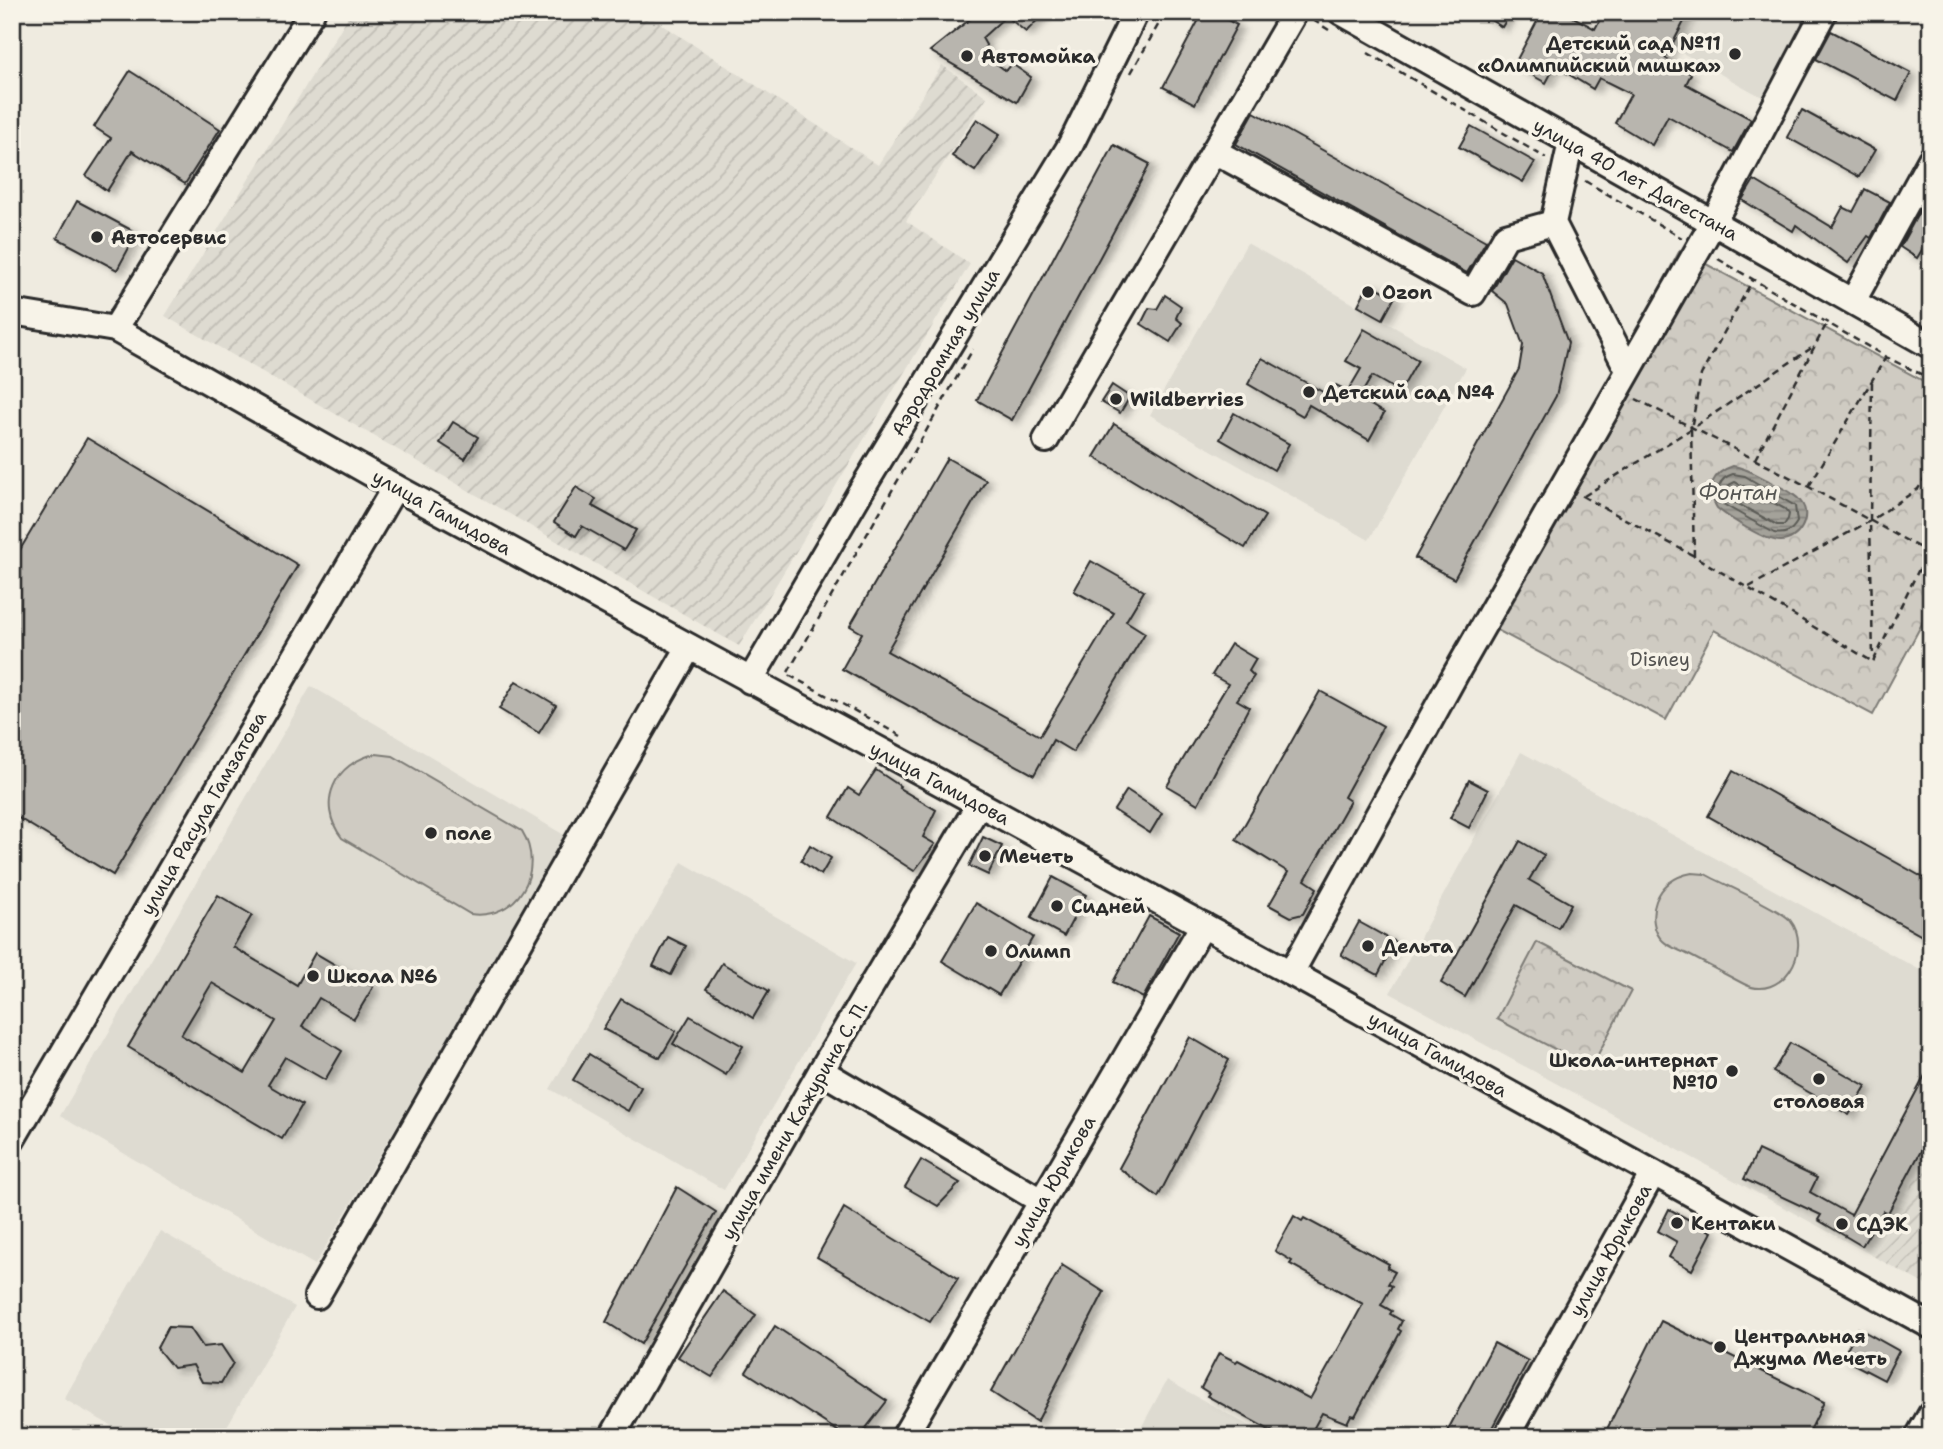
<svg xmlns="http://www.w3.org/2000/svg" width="1943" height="1449" font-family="'Shantell Sans',sans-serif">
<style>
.built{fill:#dedbd1}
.industrial{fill:url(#industrial-furrows)}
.park{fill:url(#park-crowns);stroke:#7d7b76;stroke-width:2}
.garden{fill:#cfcbc2;stroke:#7d7b76;stroke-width:2}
.water{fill:url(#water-rules);stroke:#74726e;stroke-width:2}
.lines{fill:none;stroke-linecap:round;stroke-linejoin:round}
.shore{stroke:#5b5b57;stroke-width:2}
.stream{stroke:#74726e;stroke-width:5}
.building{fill:#b8b5ae;stroke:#2b2b2b;stroke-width:2;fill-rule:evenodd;filter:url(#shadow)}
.minor-casing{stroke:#2b2b2b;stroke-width:30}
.path{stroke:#2b2b2b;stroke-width:2.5;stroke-dasharray:7 5;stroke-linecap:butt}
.minor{stroke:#f7f3e8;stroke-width:24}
.poi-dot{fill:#2b2b2b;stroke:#f7f3e8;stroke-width:2.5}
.labels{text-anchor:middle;stroke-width:7;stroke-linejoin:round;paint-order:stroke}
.poi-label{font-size:19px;font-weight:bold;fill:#2b2b2b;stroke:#f7f3e8;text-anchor:start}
.street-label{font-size:19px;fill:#2b2b2b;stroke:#f7f3e8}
.park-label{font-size:19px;fill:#545351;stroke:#f7f3e8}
.water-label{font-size:21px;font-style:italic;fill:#555552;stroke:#f7f3e8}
</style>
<defs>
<pattern id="industrial-furrows" width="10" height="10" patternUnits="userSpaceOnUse" patternTransform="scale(1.75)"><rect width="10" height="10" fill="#dedbd1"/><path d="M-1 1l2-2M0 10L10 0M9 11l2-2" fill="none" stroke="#bfbcb4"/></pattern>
<pattern id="park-crowns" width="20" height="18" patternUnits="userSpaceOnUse" patternTransform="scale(1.75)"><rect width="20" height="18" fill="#cfcbc2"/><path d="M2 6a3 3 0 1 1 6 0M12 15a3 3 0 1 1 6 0" fill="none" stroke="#b2aea7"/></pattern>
<pattern id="water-rules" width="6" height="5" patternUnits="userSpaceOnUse" patternTransform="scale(1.75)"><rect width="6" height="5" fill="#a4a29a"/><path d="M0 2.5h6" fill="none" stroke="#86847e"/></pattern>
<filter id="shadow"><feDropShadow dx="6" dy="3.5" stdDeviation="3.5" flood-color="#0004"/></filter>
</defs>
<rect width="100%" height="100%" fill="#efebe0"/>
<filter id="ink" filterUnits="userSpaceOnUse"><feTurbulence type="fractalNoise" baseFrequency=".0143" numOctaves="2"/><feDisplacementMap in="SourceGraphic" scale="14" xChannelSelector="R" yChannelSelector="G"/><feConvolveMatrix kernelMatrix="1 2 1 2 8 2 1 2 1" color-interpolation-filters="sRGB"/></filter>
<g filter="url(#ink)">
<g class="built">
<polygon points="1608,12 1808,12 1762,97"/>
<polygon points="1247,243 1466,368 1369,540 1150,415"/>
<polygon points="311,686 566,836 315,1265 60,1116"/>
<polygon points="1521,752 1931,976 1931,1150 1873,1256 1390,993"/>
<polygon points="682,862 856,963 724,1190 550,1089"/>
<polygon points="160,1231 295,1307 221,1437 131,1437 64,1399"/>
<polygon points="1167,1380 1269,1437 1136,1437"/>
</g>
<g class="industrial">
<polygon points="351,12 643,12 878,165 942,65 987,97 906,221 970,264 739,646 165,316"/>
<polygon points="1931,1150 1931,1288 1873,1256"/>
</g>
<g class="park">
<polygon points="1680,250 1931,385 1931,607 1873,715 1714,630 1666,720 1482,622"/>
<polygon points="1537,942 1631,991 1591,1068 1497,1019"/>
</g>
<g class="garden">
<path d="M376 754 393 756 522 831C546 870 518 921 470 914L342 838C315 803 335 762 376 754Z"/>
<path d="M1692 873 1705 874C1721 883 1781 909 1790 920 1814 950 1781 1003 1744 984 1725 974 1706 964 1687 954 1679 950 1669 947 1663 941 1653 932 1651 914 1656 901 1662 885 1676 876 1692 873Z"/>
</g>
<path class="water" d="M1733 466C1747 468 1757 475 1769 481 1779 487 1794 492 1801 502 1813 517 1798 542 1780 541 1765 541 1729 518 1717 508 1705 488 1712 473 1733 466Z"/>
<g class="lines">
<g class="shore">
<path d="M1733 474 1745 476 1795 506 1797 522C1791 532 1785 535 1774 533L1723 504C1715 490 1719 478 1733 474Z"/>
<polygon points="1735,482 1785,509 1789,514 1788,519 1784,525 1777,525 1733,501 1727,491 1729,485"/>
</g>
<polyline class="stream" points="12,1433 19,1437"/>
</g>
<g class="building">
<polygon points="979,12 1045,12 1026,32 1006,16 982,38 986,45 984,54 1006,71 1012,64 1031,77 1017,102 930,51"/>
<polygon points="1203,12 1213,12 1237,25 1195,104 1163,87"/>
<polygon points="1478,12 1511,12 1502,27"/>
<polygon points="1542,12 1564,12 1595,29 1604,12 1689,12 1665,58 1691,74 1686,84 1751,119 1733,152 1668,116 1652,145 1615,123 1631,94 1599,78 1593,89 1555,66 1546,83 1514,65"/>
<polygon points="1831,31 1911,73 1897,101 1816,59"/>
<polygon points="130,71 220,129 185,184 132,151 107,191 86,176 111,138 94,127"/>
<polygon points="1802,110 1875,150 1859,177 1787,137"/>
<polygon points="1254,112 1486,241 1467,273 1236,144"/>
<polygon points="977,119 1000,134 975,171 952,156"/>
<polygon points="1471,126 1535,162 1523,182 1459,147"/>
<polygon points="1114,145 1150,164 1012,420 977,400"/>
<polygon points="1754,180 1832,227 1843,207 1853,212 1865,189 1890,202 1871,238 1868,236 1848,263 1796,225 1793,231 1742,200"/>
<polygon points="1931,190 1931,235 1917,258 1900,247"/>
<polygon points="77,201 137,233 117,270 57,238"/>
<polygon points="1512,256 1542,273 1568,343 1556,396 1454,579 1415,558 1519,369 1523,345 1508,304 1492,291"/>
<polygon points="1369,283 1395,297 1383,319 1358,305"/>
<polygon points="1165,295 1181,306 1176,318 1182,323 1170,342 1141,324 1149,308 1157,309"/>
<polygon points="1364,329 1418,360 1400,392 1372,376 1359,398 1384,413 1369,440 1309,405 1303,416 1248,384 1262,358 1330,396 1336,385 1348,391 1361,369 1346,361"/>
<polygon points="1112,385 1130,397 1120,413 1101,402"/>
<polygon points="1234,413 1289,444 1274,470 1220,439"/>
<polygon points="453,422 478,437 465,459 440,443"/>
<polygon points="1114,424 1265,516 1245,548 1094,457"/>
<polygon points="87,438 298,565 113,875 12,814 12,563"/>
<polygon points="947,458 986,480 887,651 1040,736 1114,613 1074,591 1091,561 1144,591 1126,621 1145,633 1073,752 1053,740 1034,775 842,669 862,633 850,626"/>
<polygon points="576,487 596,499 592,506 636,530 624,550 582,526 576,536 554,522"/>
<polygon points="1231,644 1256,659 1249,671 1254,676 1237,700 1249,707 1198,804 1167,786 1228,684 1212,675"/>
<polygon points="516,681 556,705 539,733 499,709"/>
<polygon points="1320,691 1383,726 1344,797 1350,801 1305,880 1317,888 1303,914 1291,917 1269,905 1288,872 1236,840"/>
<polygon points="876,770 900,786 899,788 936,810 923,837 935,844 914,871 831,817 848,788 859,795"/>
<polygon points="1733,771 1931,882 1931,941 1708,816"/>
<polygon points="1469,780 1488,790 1469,828 1450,818"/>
<polygon points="1127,790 1162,813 1150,833 1114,810"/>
<polygon points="983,837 1002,846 988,875 969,866"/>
<polygon points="1520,841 1544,855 1529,880 1571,904 1558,928 1516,905 1465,997 1441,983"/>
<polygon points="810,845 831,858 821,875 801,861"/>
<polygon points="1053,877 1086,895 1064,936 1031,918"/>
<path d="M218 895 252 915 233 947 297 985 315 953 373 987 354 1019 319 998 302 1026 342 1051 325 1080 285 1057 268 1085 302 1105 282 1139 128 1047ZM212 983 276 1021 245 1073 181 1035Z"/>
<polygon points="976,903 1033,937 999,995 942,961"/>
<polygon points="1149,916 1179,932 1143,998 1113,982"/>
<polygon points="1359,922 1395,942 1378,975 1341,955"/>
<polygon points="668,937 686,946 671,975 653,966"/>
<polygon points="722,963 769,991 753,1018 706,989"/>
<polygon points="621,999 676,1031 660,1058 603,1029"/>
<polygon points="690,1016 743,1046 726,1075 673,1044"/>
<polygon points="1190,1037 1229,1060 1158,1197 1119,1168"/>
<polygon points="1790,1043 1866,1086 1849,1115 1773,1072"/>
<polygon points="589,1054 641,1087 628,1111 573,1080"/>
<polygon points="1931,1064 1931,1132 1888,1213 1883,1211 1862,1246 1818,1220 1821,1215 1744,1179 1758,1150 1817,1178 1810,1192 1851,1215"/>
<polygon points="921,1160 960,1183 938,1206 905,1187"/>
<polygon points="677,1187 716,1212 641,1344 606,1322"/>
<polygon points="844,1208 958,1278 930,1322 817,1257"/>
<polygon points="1669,1209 1712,1232 1692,1270 1669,1257 1677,1242 1658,1231"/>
<polygon points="1294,1216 1302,1221 1304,1218 1389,1264 1387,1268 1395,1272 1388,1284 1392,1286 1381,1305 1392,1311 1390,1314 1402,1321 1398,1329 1401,1331 1355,1416 1351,1415 1347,1423 1322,1413 1311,1433 1308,1432 1305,1437 1282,1437 1207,1396 1209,1393 1201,1388 1219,1353 1236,1362 1238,1360 1310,1399 1350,1328 1363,1304 1290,1264 1292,1261 1275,1251"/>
<polygon points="1062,1265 1104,1292 1037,1422 991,1392"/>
<polygon points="723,1291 756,1315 712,1377 678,1357"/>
<polygon points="1661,1321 1824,1402 1807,1437 1603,1437"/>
<polygon points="775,1326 887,1401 859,1437 847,1437 746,1372"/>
<polygon points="168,1327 190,1328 203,1347 221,1345 233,1363 221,1383 202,1382 193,1365 173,1368 157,1348"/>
<polygon points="1858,1328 1899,1351 1884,1380 1842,1358"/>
<polygon points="1494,1343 1528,1361 1487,1437 1444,1437"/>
</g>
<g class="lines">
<defs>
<g id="minor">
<polyline points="1341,12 1931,346"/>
<polyline points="1571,142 1553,223 1628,370"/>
<polyline points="1214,151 1473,293 1506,236 1553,223"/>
<polyline points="1853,301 1931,159"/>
<polyline points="12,312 115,329 395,487 1291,973 1931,1326"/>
<polyline points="115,329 312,12"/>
<polyline points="1046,440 1295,12"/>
<polyline points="750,681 862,489 1070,146 1136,12"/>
<polyline points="1291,973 1455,675 1713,223 1824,12"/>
<polyline points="821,1071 1041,1201"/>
<polyline points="12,1140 395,487"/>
<polyline points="317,1296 689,647"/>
<polyline points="612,1437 821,1071 979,804"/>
<polyline points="904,1437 1203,925"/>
<polyline points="1506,1437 1653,1173"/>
<polyline points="1918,1437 1931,1414"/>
</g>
</defs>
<use href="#minor" class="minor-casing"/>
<g class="path">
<polyline points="1313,20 1329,30"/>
<polyline points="1368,53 1546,158"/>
<polyline points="1131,73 1161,20 1176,12"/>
<polyline points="1585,181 1682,238"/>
<polyline points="1718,259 1886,357 1931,379"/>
<polyline points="1872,382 1870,521 1873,658"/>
<polyline points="1636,399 1809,487 1931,554"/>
<polyline points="1755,459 1827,323"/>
<polyline points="1809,486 1886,357"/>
<polyline points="1582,496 1694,556 1873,662 1931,545"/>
<polyline points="1584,496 1691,429 1813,347"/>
<polyline points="1694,556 1691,429 1701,375 1753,279"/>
<polyline points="1749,587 1870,521 1918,489 1931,469"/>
<polyline points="901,736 787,674 973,349"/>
</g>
<use href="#minor" class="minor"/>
</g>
</g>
<g class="poi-dot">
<circle cx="1735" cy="54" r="7"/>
<circle cx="967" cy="56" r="7"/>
<circle cx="97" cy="237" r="7"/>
<circle cx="1368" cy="292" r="7"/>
<circle cx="1309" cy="392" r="7"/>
<circle cx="1116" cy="399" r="7"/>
<circle cx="431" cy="833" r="7"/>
<circle cx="985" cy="856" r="7"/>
<circle cx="1057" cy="906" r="7"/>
<circle cx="1368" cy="946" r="7"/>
<circle cx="991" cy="951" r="7"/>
<circle cx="313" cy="976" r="7"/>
<circle cx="1732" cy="1071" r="7"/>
<circle cx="1819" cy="1079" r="7"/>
<circle cx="1677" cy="1223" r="7"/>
<circle cx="1842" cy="1224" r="7"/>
<circle cx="1720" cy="1347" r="7"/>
</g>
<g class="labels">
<g class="poi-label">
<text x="1721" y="50" text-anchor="end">Детский сад №11<tspan x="1721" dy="22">«Олимпийский мишка»</tspan></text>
<text x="981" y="63">Автомойка</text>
<text x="111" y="244">Автосервис</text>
<text x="1382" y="299">Ozon</text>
<text x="1323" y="399">Детский сад №4</text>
<text x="1130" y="406">Wildberries</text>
<text x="445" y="840">поле</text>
<text x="999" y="863">Мечеть</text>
<text x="1071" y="913">Сидней</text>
<text x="1382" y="953">Дельта</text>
<text x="1005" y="958">Олимп</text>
<text x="327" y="983">Школа №6</text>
<text x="1718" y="1067" text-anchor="end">Школа-интернат<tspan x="1718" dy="22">№10</tspan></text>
<text x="1819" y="1108" text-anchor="middle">столовая</text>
<text x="1691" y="1230">Кентаки</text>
<text x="1856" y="1231">СДЭК</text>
<text x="1734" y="1343">Центральная<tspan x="1734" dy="22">Джума Мечеть</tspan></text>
</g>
<g class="street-label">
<text transform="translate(1636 179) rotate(29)" y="7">улица 40 лет Дагестана</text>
<text transform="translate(945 352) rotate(-59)" y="7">Аэродромная улица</text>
<text transform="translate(442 512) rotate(29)" y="7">улица Гамидова</text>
<text transform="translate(940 783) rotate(28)" y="7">улица Гамидова</text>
<text transform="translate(203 813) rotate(-60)" y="7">улица Расула Гамзатова</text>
<text transform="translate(1438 1054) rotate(29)" y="7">улица Гамидова</text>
<text transform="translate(794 1120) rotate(-60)" y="7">улица имени Кажурина С. П.</text>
<text transform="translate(1053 1181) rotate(-60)" y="7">улица Юрикова</text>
<text transform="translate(1610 1250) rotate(-61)" y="7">улица Юрикова</text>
</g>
<g class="park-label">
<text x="1660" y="666">Disney</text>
</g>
<g class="water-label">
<text x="1738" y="500">Фонтан</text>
</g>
</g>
<rect width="1943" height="1449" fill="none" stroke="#f7f3e8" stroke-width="42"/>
<rect x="21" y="21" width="1901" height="1407" fill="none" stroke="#2b2b2b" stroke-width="2.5" filter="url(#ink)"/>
</svg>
